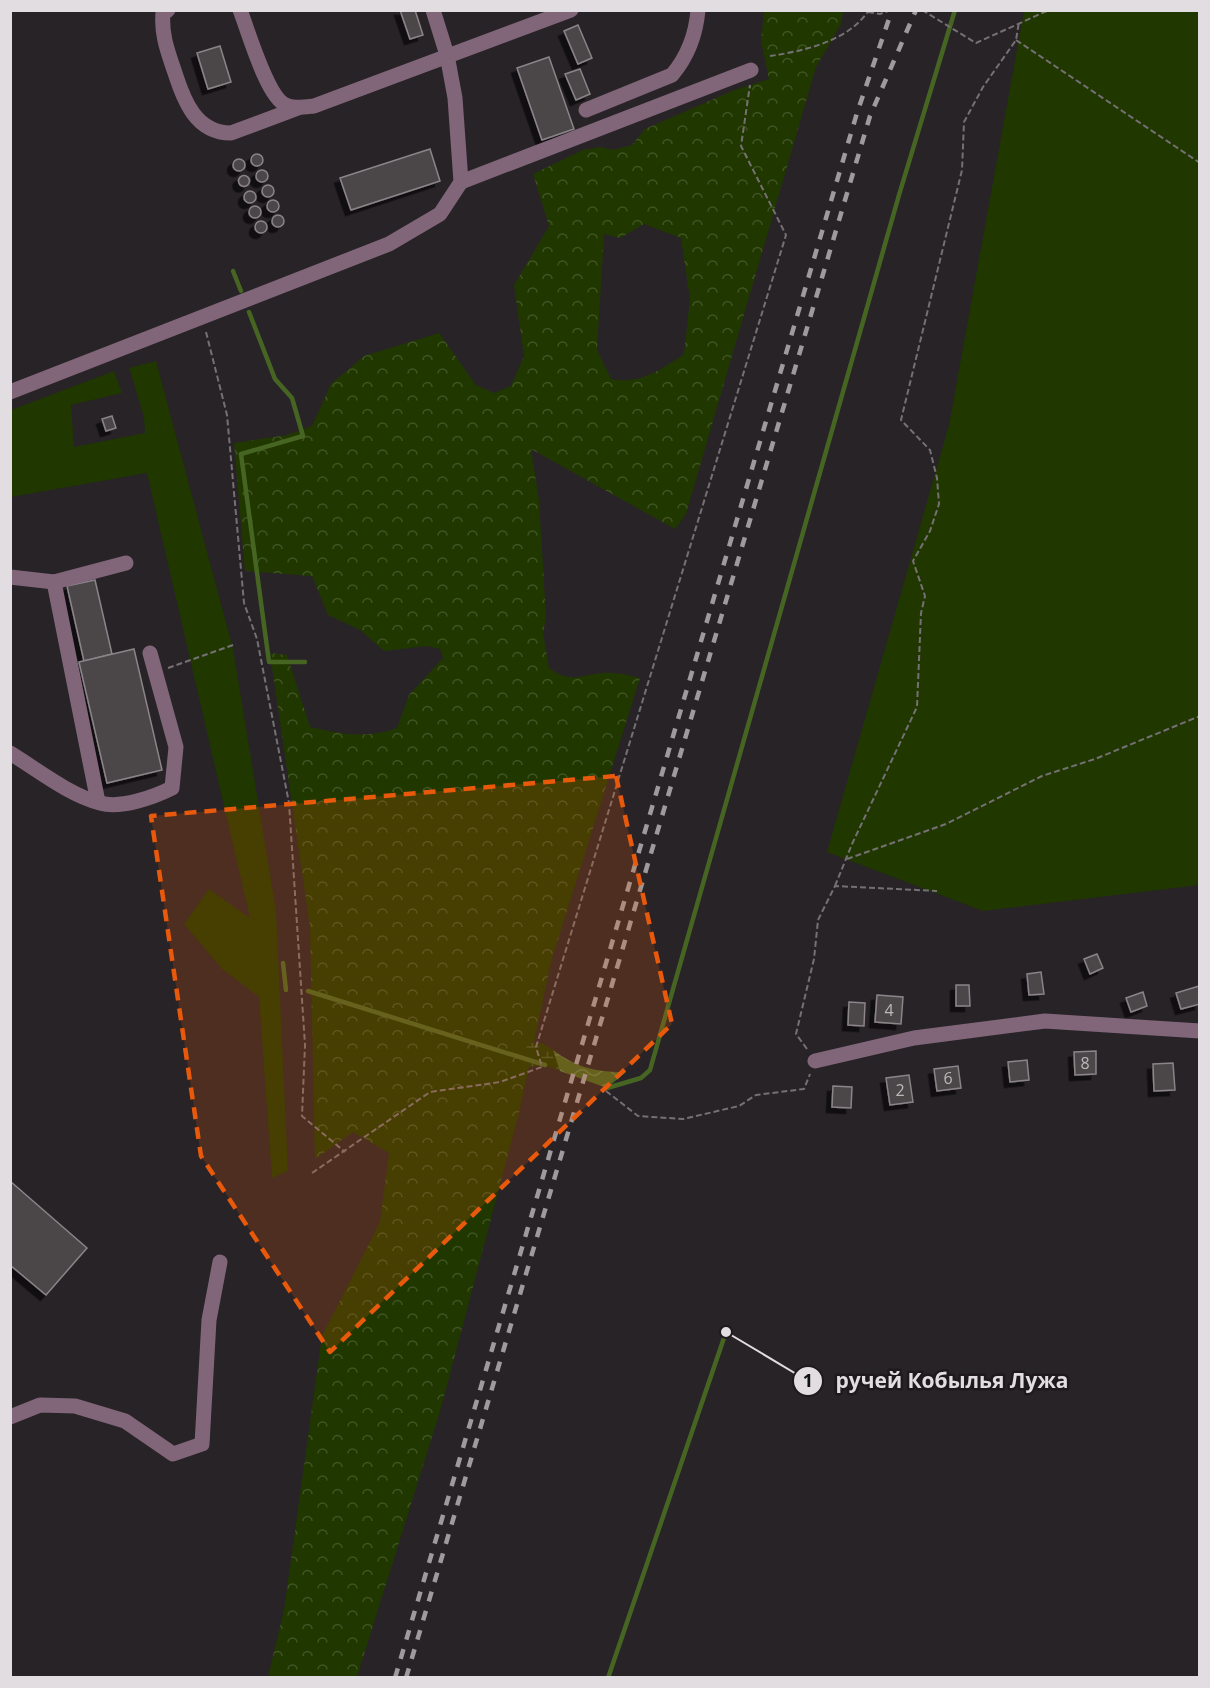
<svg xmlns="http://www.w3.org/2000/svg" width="1210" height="1688" font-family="'Open Sans',sans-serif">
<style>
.green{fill:#203700}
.forest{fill:url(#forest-crowns);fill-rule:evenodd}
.wetland{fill:url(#wetland-marsh)}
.water{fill:url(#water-waves)}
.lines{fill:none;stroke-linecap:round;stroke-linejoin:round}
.stream{stroke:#476522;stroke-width:4.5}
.building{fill:#4c464a;stroke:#8b8489;stroke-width:1.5;filter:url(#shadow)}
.path{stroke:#757074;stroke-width:2;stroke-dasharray:6 3;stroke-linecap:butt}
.minor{stroke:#81667a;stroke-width:15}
.rail{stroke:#9e9a9d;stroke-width:4.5;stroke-dasharray:10 10;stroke-linecap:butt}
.marked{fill:#e8590c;fill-opacity:0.2;stroke:#e8590c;stroke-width:4.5;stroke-dasharray:12 8;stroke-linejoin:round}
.labels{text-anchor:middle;stroke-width:5;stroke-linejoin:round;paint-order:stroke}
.number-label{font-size:16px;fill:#bcb7ba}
.leader{fill:none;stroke:#e1dde0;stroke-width:2}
.callout-dot{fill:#e1dde0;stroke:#1f191d;stroke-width:2}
.mark-label{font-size:18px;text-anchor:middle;font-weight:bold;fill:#111}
.callout-label{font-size:21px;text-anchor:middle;font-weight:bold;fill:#e1dde0;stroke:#1f191d;stroke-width:5;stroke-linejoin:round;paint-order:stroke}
</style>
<defs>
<pattern id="forest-crowns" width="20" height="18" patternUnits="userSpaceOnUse" patternTransform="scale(1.5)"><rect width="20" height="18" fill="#203700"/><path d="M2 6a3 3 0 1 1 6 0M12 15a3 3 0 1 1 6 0" fill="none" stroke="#405425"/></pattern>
<pattern id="wetland-marsh" width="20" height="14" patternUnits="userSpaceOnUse" patternTransform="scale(1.5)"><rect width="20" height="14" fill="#203700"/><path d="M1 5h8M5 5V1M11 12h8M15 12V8" fill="none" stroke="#405425"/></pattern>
<pattern id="water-waves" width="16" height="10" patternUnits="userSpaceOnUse" patternTransform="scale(1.5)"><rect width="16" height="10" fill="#476522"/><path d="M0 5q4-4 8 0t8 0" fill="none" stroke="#617b42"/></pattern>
<filter id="shadow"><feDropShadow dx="-5.5" dy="5.5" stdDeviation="0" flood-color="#0009"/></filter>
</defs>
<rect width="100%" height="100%" fill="#282327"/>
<g class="green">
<polygon points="1024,11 1199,11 1200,885 983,911 827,852 949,425"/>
<polygon points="156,361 233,649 276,911 288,1171 272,1178 259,997 222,969 184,924 209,889 250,918 147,473 11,497 11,410 114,371 122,393 71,405 74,447 145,433 144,417 129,368"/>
</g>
<path class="forest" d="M835 10 843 12 841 24 816 67 686 514 675 529 531 449 539 500 546 617 543 633 549 668C574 687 586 671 612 673 621 673 631 676 640 678L551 962 520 1109 441 1408 357 1677H268L284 1610 322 1336 380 1222 389 1153 353 1132 315 1159 310 927 270 653 287 655 310 727C341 734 367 739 397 728L409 695 443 658 440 649 427 646 384 651 360 630 328 615 312 576 245 571 234 443 287 435 312 426 331 384 364 356 439 333 476 385 494 393 511 386 524 356 514 285 549 226 533 174 583 150 601 147 613 150 632 145 645 129 732 91 769 79 761 41 764 11ZM644 224 681 238 690 299 684 354C661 370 639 385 611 379L597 350 604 234 620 238Z"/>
<polygon class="wetland" points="542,1043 553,1050 560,1071 545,1065 518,1068 519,1045"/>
<path class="water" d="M553 1050C575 1067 597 1073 626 1072L607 1088 560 1071Z"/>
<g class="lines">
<g class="stream">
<polyline points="233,271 241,291"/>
<polyline points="249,312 275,379 292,398 303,436 241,454 269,662 305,662"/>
<polyline points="283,963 286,990"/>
<polyline points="308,991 545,1065"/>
<polyline points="607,1088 641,1078 650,1070 899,195 955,10"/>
<polyline points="608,1678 726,1332"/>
</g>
</g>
<g class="building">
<polygon points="400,10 415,10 423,35 410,39"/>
<polygon points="578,25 592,58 578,64 564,31"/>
<polygon points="220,46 231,82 208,89 197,53"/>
<polygon points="549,57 574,129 542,140 517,68"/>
<polygon points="580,69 590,94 576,100 565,74"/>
<polygon points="430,149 440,181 351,210 340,178"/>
<circle cx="257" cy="160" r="6"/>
<circle cx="239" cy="165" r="6"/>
<circle cx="262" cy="176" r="6"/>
<circle cx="244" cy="181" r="5.5"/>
<circle cx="268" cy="191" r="6"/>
<circle cx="250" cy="197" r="6"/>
<circle cx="273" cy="206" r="6"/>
<circle cx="255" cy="212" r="6"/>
<circle cx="278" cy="221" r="6"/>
<circle cx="261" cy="227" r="6"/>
<polygon points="112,416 116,428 106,431 102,419"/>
<polygon points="95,580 112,654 84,661 67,586"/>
<polygon points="134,649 162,770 107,783 79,662"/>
<polygon points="1097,954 1103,968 1090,974 1084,959"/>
<polygon points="1041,972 1044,994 1029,995 1027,974"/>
<polygon points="956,985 969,985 970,1006 956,1006"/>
<polygon points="1199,986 1200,1004 1181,1009 1176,993"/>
<polygon points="1143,992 1147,1006 1131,1012 1126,998"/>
<polygon points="877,995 903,997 901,1024 875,1022"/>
<polygon points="849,1002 865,1003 864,1026 848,1025"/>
<polygon points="1096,1051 1096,1074 1075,1075 1074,1052"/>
<polygon points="1027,1060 1029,1080 1010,1082 1008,1062"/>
<polygon points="1173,1063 1175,1090 1154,1091 1153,1064"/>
<polygon points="958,1066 961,1088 937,1091 934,1069"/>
<polygon points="909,1075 913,1102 890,1105 886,1078"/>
<polygon points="833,1086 852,1087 851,1108 832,1107"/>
<polygon points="10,1181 87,1248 46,1295 10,1265"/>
</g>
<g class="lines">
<g class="path">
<polyline points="896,10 917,10"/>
<polyline points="922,10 976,43 1049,10"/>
<polyline points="868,12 880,14 891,10"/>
<polyline points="1016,40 1200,163"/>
<path d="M770 56C804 51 849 41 869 10"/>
<polyline points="206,332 227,415 244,603 257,639 289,803 305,1045 302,1116 345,1152"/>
<polyline points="168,668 236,644"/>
<polyline points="847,859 946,824 1042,776 1095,759 1200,716"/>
<polyline points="835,886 852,844 917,707 921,613 925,596 913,561 930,531 939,504 937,478 930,450 901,420 962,170 964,122 983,87 1016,40 1019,22"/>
<polyline points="807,1049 796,1034 814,959 818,920 835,886 937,891"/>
<polyline points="606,1091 638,1116 683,1119 739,1106 756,1095 804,1089 810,1074"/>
<polyline points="312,1173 430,1092 500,1082 542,1067 536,1047 786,235 741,146 750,85"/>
</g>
<g class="minor">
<path d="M168 10 163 13C161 35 168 52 175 73 184 101 196 133 231 133L298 108"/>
<path d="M240 10C248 30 267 98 286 105 295 109 305 107 314 106L571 10"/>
<path d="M586 110 672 75C688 56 696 34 698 10"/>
<polyline points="461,182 751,70"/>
<polyline points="10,392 389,244 440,214 461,182 455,98 447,55 433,10"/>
<polyline points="10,577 54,582 126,563"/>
<polyline points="54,582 98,802"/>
<path d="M10 753C38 770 69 795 100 803 121 809 154 797 172 788L176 747 150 653"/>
<polyline points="815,1061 914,1038 1045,1021 1200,1031"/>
<polyline points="10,1417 40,1405 75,1406 125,1421 173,1454 202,1444 209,1320 220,1262"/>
</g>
<g class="rail">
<polyline points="395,1678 857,113 892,10"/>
<polyline points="406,1678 870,116 916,10"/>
</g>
</g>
<path class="marked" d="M616 776 672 1024 330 1352 201 1156 151 816Z"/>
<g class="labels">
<g class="number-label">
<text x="889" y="1016">4</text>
<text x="1085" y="1069">8</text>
<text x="948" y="1084">6</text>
<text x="900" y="1096">2</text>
</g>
</g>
<path class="leader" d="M726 1332L808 1381"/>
<g class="callout-dot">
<circle cx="726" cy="1332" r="6"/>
<circle cx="808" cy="1381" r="15"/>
</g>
<g class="mark-label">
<text x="808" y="1387">1</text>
</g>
<g class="callout-label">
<text x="952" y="1388">ручей Кобылья Лужа</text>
</g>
<rect width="1210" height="1688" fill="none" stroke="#e1dde0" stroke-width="24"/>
</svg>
